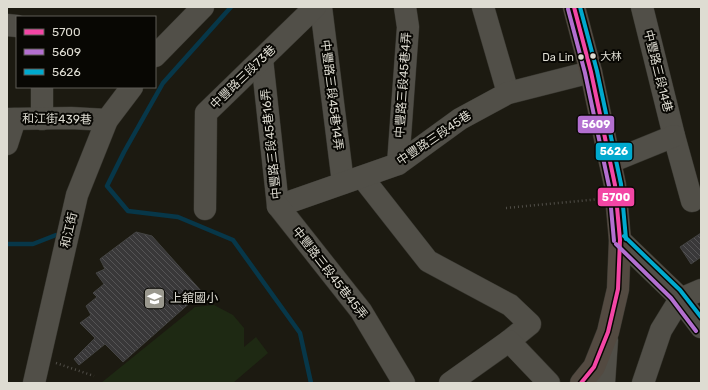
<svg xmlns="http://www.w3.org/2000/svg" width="708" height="390" font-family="Rubik,'Noto Sans TC',sans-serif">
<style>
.pitch{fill:#1e2913}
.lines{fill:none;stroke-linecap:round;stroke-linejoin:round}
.stream{stroke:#073749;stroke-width:4.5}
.building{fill:url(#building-back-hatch);stroke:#444443}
.minor-casing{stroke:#35342d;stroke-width:23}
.major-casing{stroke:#35342d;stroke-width:23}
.path{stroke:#514f49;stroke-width:2.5;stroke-dasharray:1 3;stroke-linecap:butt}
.minor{stroke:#514f48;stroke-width:22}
.major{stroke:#534a41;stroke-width:22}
.bus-1-casing{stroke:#080703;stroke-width:7}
.bus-2-casing{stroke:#080703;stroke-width:7}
.bus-3-casing{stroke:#080703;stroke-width:7}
.bus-1{stroke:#f346a5;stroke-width:4}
.bus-2{stroke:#b36fd0;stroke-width:4}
.bus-3{stroke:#00a9ce;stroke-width:4}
.bus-dot{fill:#dedcd2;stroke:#080703;stroke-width:1.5}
.labels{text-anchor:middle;stroke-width:4;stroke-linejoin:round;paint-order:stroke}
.bus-label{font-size:11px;fill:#dedcd2;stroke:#080703;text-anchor:start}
.street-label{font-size:12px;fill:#dedcd2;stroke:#080703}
.poi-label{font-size:12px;fill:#dedcd2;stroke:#080703;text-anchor:start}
.line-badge{stroke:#080703;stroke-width:1.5}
.badge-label{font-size:11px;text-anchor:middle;font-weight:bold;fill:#fff}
</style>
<defs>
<pattern id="building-back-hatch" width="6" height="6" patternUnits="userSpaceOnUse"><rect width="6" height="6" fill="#393839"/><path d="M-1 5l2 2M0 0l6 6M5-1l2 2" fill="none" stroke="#555455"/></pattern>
</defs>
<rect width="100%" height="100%" fill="#1c1a11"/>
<polygon class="pitch" points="214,305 233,315 244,328 244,347 256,337 268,353 233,383 101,383 195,307"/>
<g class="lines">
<g class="stream">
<polyline points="231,7 163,83 124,152 107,186 128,211 178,217 233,240 300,333 311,383"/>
<polyline points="7,244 33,244 56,235"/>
</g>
</g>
<g class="building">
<polygon points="136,232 152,236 202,292 123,362 105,344 79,365 74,359 95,338 80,323 91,315 86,306 97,297 93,293 104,284 96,273 105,269 100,259"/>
<polygon points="701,233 701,257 691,264 680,247"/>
</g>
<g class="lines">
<defs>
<g id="minor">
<polyline points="321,7 343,183"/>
<polyline points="483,7 508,93"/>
<polyline points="642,7 674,136 692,201"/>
<polyline points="7,25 17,26"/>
<polyline points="155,56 203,7"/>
<polyline points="262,59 278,206"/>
<polyline points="42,87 42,119"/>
<polyline points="7,119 71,118 107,120"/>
<polyline points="7,144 15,119"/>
<polyline points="610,162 674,136"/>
<polyline points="398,164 408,27 405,7"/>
<polyline points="362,177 428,261 510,305 530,324 509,341"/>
<polyline points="278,206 398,164 460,119 508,93 591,72"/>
<polyline points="278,206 361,311 404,383"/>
<polyline points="205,209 206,113 315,7"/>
<polyline points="620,240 676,294 701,327"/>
<polyline points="34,383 77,195 107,120 132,87"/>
<polyline points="450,383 509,341 549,383"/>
<polyline points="604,383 607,340"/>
<polyline points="643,383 661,330 680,299 701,290"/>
</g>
<polyline id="major" points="574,7 591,72 610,162 615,185 620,240 618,289 608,332 594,367 581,383"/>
</defs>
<use href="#minor" class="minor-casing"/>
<use href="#major" class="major-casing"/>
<g class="path">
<polyline points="506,208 600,199"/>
<polyline points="56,363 94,376"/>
</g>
<use href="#minor" class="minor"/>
<use href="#major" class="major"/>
<defs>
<polyline id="bus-1" points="574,7 591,72 615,185 620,240 618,289 608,332 594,367 581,383"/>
<g id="bus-2">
<polyline points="568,9 585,73 609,186 614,241"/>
<polyline points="616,244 671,298 696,331"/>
</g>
<g id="bus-3">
<polyline points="580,7 597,71 621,184 626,239"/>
<polyline points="624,236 680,290 701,317"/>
</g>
</defs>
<use href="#bus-1" class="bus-1-casing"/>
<use href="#bus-2" class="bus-2-casing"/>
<use href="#bus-3" class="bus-3-casing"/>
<use href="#bus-1" class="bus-1"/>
<use href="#bus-2" class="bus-2"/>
<use href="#bus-3" class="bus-3"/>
</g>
<defs>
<symbol id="school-square" viewBox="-11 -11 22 22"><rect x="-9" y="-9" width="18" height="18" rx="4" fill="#9a988e" stroke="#080703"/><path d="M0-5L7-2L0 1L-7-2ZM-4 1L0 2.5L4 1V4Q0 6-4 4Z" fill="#fff"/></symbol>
</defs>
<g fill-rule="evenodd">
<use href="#school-square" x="142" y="286" width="25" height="25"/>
</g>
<g class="bus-dot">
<circle cx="593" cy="56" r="3.5"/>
<circle cx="581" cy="57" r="3.5"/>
</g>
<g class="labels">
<g class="bus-label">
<text x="600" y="60">大林</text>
<text x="574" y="61" text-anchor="end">Da Lin</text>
</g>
<g class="street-label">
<text transform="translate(658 71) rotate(76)" y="4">中豐路三段14巷</text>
<text transform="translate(243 77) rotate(-44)" y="4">中豐路三段73巷</text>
<text transform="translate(403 85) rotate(-86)" y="4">中豐路三段45巷4弄</text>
<text transform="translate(332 95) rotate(83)" y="4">中豐路三段45巷14弄</text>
<text transform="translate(57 119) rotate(1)" y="4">和江街439巷</text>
<text transform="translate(434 138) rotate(-34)" y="4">中豐路三段45巷</text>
<text transform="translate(271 144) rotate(-96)" y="4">中豐路三段45巷16弄</text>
<text transform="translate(69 230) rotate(-77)" y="4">和江街</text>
<text transform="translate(330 273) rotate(52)" y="4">中豐路三段45巷45弄</text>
</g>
<g class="poi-label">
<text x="170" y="302">上舘國小</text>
</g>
</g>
<g class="line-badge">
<rect x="577" y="115" width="38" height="19" rx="4" fill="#b36fd0"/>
<rect x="595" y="142" width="38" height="19" rx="4" fill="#00a9ce"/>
<rect x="597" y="187" width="38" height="20" rx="4" fill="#f346a5"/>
</g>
<g class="badge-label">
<text x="596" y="128">5609</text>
<text x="614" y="155">5626</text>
<text x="616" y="201">5700</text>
</g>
<rect width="708" height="390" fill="none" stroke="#dedcd2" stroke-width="16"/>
<rect x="16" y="16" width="140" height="72" fill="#080703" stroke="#5e5c56"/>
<rect x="24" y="29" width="20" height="6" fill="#f346a5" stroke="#5e5c56"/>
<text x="52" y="36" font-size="12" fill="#dedcd2">5700</text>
<rect x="24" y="49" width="20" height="6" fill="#b36fd0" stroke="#5e5c56"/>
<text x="52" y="56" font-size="12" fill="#dedcd2">5609</text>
<rect x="24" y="69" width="20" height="6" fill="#00a9ce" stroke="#5e5c56"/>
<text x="52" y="76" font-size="12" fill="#dedcd2">5626</text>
</svg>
